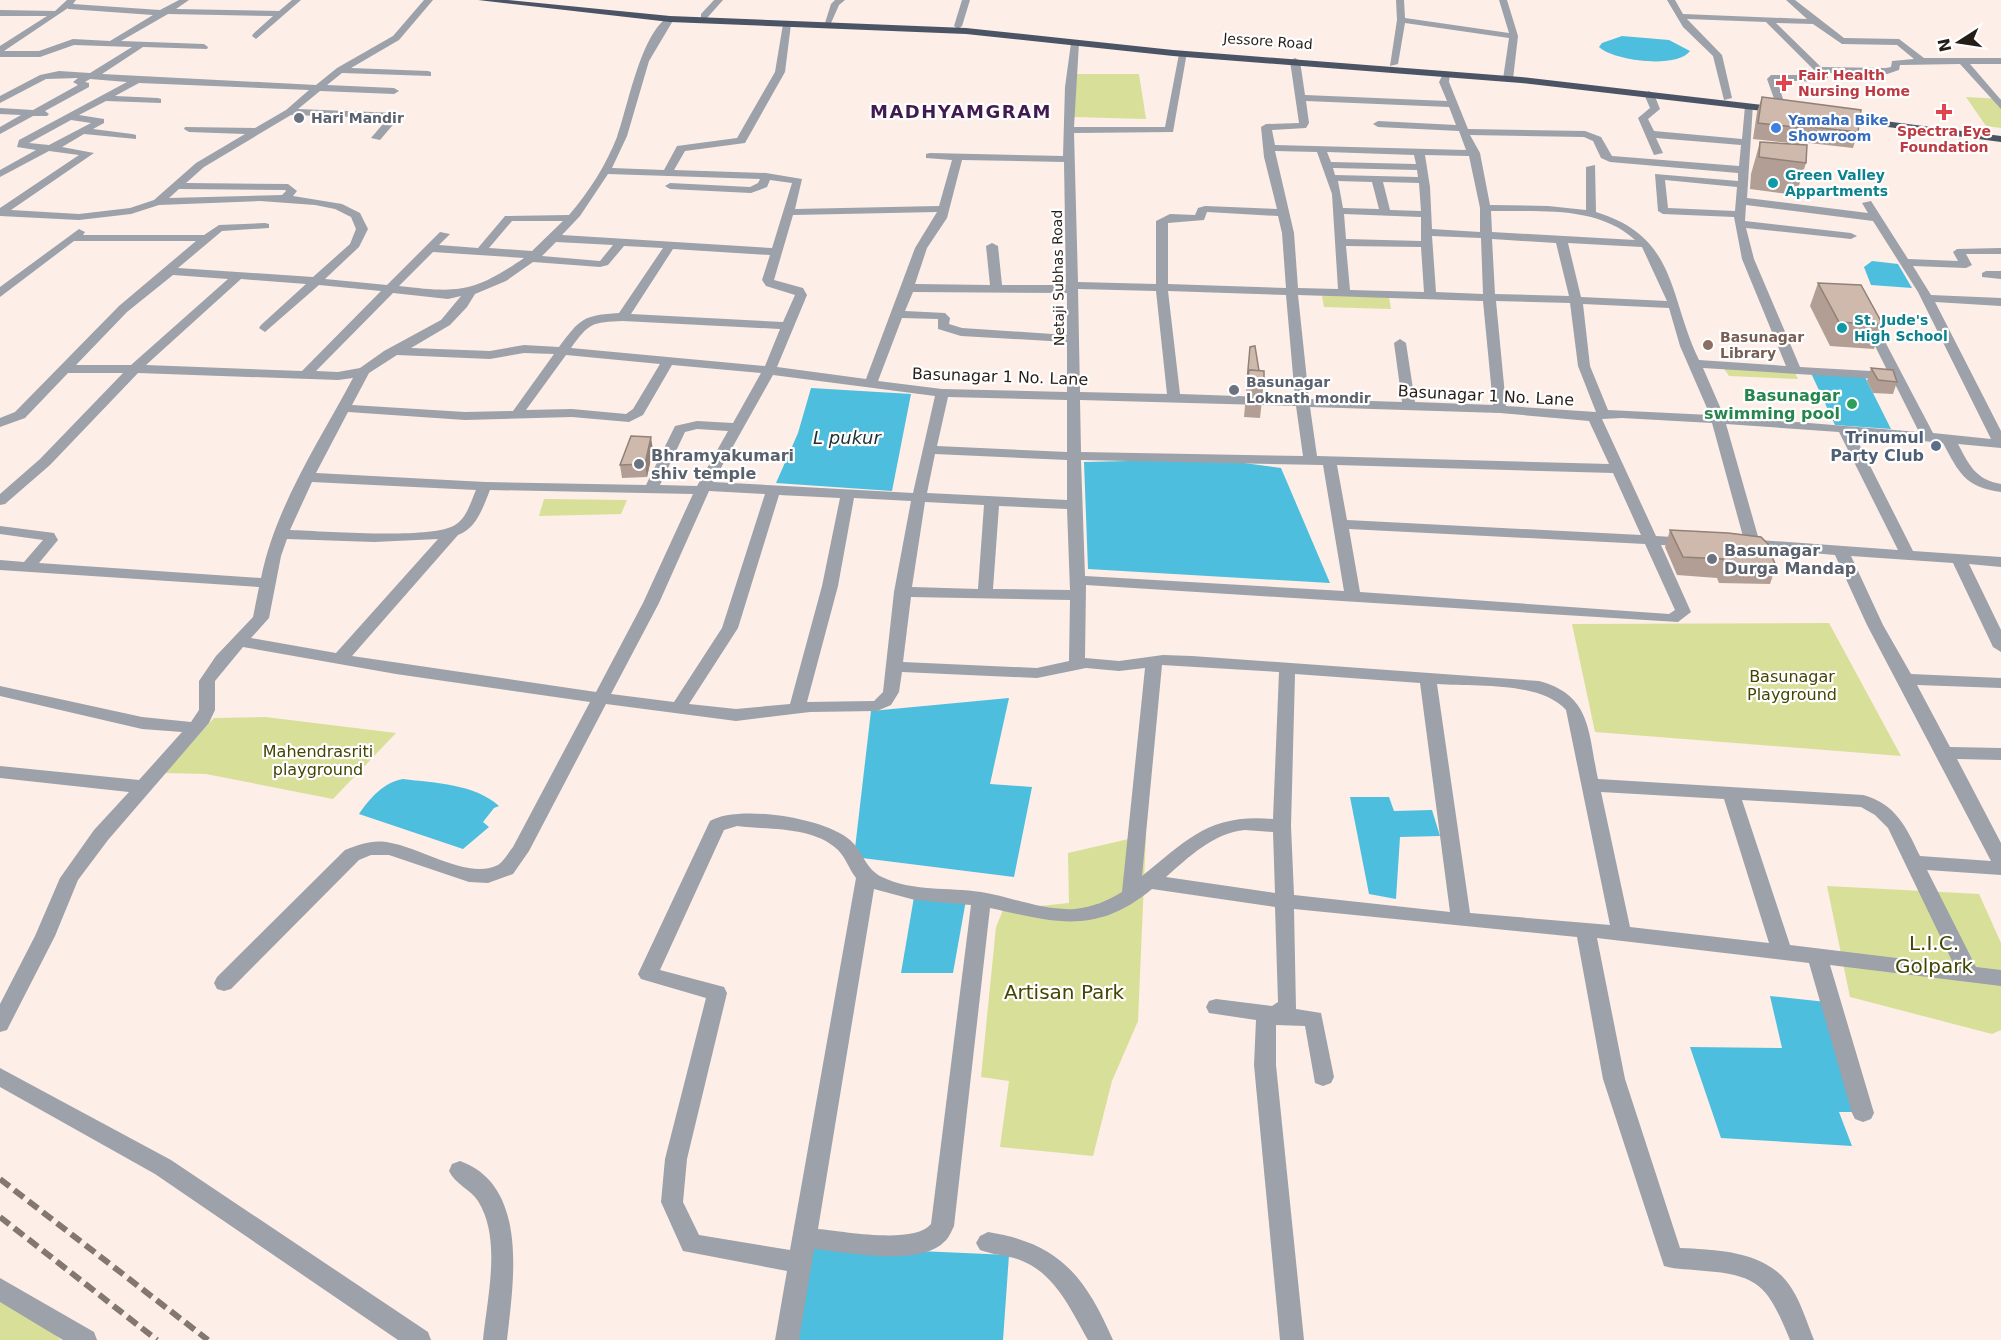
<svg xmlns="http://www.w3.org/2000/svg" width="2001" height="1340" font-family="'DejaVu Sans',sans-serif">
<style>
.green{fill:#d8df98}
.water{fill:#4dbedd}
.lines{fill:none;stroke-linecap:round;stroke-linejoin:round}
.minor{fill:#9ca1aa;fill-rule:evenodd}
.tertiary{fill:#9ca1aa;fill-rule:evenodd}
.trunk{fill:#4b5464;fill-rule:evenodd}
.rail{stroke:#837771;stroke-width:6;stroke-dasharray:12 6;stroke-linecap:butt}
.wall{fill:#b29e94}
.shaded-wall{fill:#918178}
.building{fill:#cfb8ac;stroke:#918178;stroke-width:1.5}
.health-dot{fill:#e0444e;stroke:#fff;stroke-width:2}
.worship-dot{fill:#6b7280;stroke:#fff;stroke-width:2}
.shop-dot{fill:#3f7fe0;stroke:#fff;stroke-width:2}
.culture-dot{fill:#0f9aa8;stroke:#fff;stroke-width:2}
.education-dot{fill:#8d6e63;stroke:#fff;stroke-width:2}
.leisure-dot{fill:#2e9e5b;stroke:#fff;stroke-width:2}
.service-dot{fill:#5c6f8a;stroke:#fff;stroke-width:2}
.labels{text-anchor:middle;stroke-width:4.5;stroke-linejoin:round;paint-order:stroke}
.far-street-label{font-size:14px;fill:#261d18;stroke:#fff}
.far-health-label{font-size:14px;font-weight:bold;fill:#be3a42;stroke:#fff;text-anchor:start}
.far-worship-label{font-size:14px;font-weight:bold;fill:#5b616d;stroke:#fff;text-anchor:start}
.far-shop-label{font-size:14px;font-weight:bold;fill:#366cbe;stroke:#fff;text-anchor:start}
.far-culture-label{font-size:14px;font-weight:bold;fill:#0d838f;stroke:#fff;text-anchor:start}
.far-education-label{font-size:14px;font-weight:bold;fill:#785e54;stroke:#fff;text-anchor:start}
.street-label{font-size:16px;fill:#261d18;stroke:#fff}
.leisure-label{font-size:16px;font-weight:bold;fill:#27864d;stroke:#fff;text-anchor:end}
.service-label{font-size:16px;font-weight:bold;fill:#4e5e75;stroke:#fff;text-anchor:end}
.worship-label{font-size:16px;font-weight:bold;fill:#5b616d;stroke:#fff;text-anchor:start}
.park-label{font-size:16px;fill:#424600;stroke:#fff}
.far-district-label{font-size:18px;font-weight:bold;letter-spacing:1.5px;fill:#411b50;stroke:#fff}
.water-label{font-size:18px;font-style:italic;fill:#1b2f35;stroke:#fff}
.near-park-label{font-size:20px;fill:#424600;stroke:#fff}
</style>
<rect width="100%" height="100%" fill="#fdeee7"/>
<g class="green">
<polygon points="1075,74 1139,74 1146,119 1074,117"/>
<polygon points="1966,97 2001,99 2001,128 1986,126"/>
<polygon points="1322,296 1389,297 1391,309 1324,307"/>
<polygon points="1723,367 1795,373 1798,379 1729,376"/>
<polygon points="544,499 627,500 621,514 539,516"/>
<polygon points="1829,623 1901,756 1595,732 1572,624"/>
<polygon points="265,717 396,733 333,799 206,774 164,773 214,718"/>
<polygon points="1146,835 1138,1021 1112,1081 1093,1156 1000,1147 1009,1081 981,1077 996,927 1003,910 1069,903 1068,853"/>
<polygon points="1827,886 1979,894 2001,943 2001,1030 1992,1034 1850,997"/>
<polygon points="0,1298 36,1318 61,1340 0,1340"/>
</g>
<g class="water">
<path d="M1622 36 1669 40 1690 51C1677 69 1614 61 1599 47L1602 43Z"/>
<polygon points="1872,261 1898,264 1912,288 1871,285 1864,267"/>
<polygon points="1811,373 1865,377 1891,429 1835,425"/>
<polygon points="811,388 911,394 892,491 776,483 798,433"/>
<polygon points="1214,459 1281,468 1330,583 1088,569 1084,462"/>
<polygon points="1009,698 990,784 1032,787 1014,877 854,857 871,711"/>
<path d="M403 779C435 783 475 784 499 806L494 808 483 822 489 827 463 849 359 814C370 798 384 782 403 779Z"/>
<polygon points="1350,797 1389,797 1394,811 1432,810 1440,836 1400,837 1396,899 1369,894"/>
<polygon points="914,897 966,900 953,973 901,973"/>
<polygon points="1770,996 1826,1002 1857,1112 1839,1112 1852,1146 1721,1138 1690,1047 1782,1048"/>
<polygon points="807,1246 1009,1255 1003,1340 794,1340"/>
</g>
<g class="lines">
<g class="minor">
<path d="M67 0H76L73 4 160 10 179 0H189L176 9 279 11 292 0H301L256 39 252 36 253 34 273 16 168 14 121 41 204 44 208 47 207 49 143 47 102 74 316 85 337 68 393 36 424 0H433L399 40 351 68 428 71 431 72V76L342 73 327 85 394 88 399 91 394 94 320 91 298 109 396 113 397 120 380 140 371 138 388 118 291 115 204 167 186 183 288 184 297 191 293 196 342 204 360 213 368 229 359 247 325 279 387 285 440 232 450 234 439 245 478 248 505 216 569 215C589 192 606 165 617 137 628 107 641 31 670 16L674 19 649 61 627 136 612 168 664 170 677 146 737 138 775 72 783 24 787 21 791 24 785 72 745 143 685 151 674 170 766 173 802 179 795 209 939 206 952 160 926 158V154L930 153 1063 156 1065 87 1071 43 1075 40 1079 43 1074 127H1165L1179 54 1187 52 1173 132 1074 133 1078 282 1156 284V221L1170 214 1195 215 1198 208 1205 206 1277 209 1264 157 1261 127 1266 124 1299 123 1290 61 1295 58 1300 61 1305 95 1447 101 1439 82 1444 72H1450L1449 82 1468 129 1585 131 1601 137 1612 156 1739 166 1741 145 1656 138 1663 153 1654 155 1638 118 1650 108 1644 94 1649 91 1654 94 1660 109 1648 119 1654 131 1742 139 1745 106 1753 104 1747 198 1868 213 1862 203 1871 201 1908 259 1958 261 1953 252 1957 249 2001 248V254H1966L1972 265 1966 268 1913 266 1931 295 2001 298V306L1935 302 2001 431V448L1958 444C1969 465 1976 480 2001 484V492C1965 487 1959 473 1943 443L1854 434 1913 551 2001 557V567L1969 564 2001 630V652L1993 647 1953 563 1851 556 1883 625 1911 674 2001 678V688L1917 685 1950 747 2001 748V760L1957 759 2001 843V875L1927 870 1976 967 2001 970V986L1830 965 1874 1113 1871 1119 1863 1122 1855 1119 1852 1113 1809 963 1597 938 1625 1079 1680 1248C1720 1250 1769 1251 1792 1289 1802 1305 1807 1323 1814 1340H1790C1769 1290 1762 1275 1705 1271 1691 1269 1677 1270 1664 1266L1603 1079 1577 937 1294 909 1296 1009 1321 1013 1334 1077 1331 1083 1323 1086 1315 1083 1305 1026 1276 1025V1065L1304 1340H1280L1254 1065 1256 1020 1209 1013 1206 1007 1209 1001 1216 999 1272 1006 1278 1002 1275 907 1152 889C1095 936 1055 922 990 908L954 1226C951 1232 949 1238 944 1242 920 1267 845 1252 814 1249L799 1340H775L787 1271 683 1251 661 1202 665 1159 706 998 641 979 638 974 710 821C738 804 825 818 850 840 863 851 865 869 882 877 912 892 949 887 981 892 1012 897 1043 911 1075 909 1093 907 1107 901 1122 892L1145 668 1119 671 1086 668 1037 678 902 672 899 692 891 705 877 711 810 712 736 721 606 704 529 851 513 874 488 883 469 882 389 855H371L359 860 231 989 224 991 217 989 214 983 217 977 345 850C361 844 374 839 391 843 421 848 469 880 498 865 504 861 508 853 513 847L590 702 396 674 243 647 215 681V710L209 723 108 840 78 880 55 936 10 1024 7 1030 0 1032V1004L35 936 60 878 94 830 129 792 0 778V766L139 780 182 732 142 729 0 696V686L142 717 191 722 199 710V681L216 656 253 617 259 587 0 570V560L24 562 43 540 0 534V526L54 533 58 540 39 563 261 578C276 505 319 442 353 378L338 380 138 373 50 465 5 504 0 505V494L40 459 123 373H68L25 418 0 427V418L15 412 119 306 196 241H74L0 297V287L79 229 85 232 83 235H204L219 225 265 223 269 224V228L222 231 178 268 313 277 350 244 356 229 351 217 335 209 315 205 260 201 159 205 131 214 79 220 0 216V208L79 155 49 151 0 177V170L36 150 17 147 19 140 127 82 90 79 85 82 89 83V87L45 111 49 114 47 116H33L0 134V127L21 115 0 114V108L33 110 78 85 73 82 78 78 46 79 0 103V96L40 75 59 71 90 73 132 47 74 45 40 57H0V46L47 16H0V10L55 11ZM68 8V9L153 15 110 41 73 39 39 51H4ZM139 83 309 90 286 110 255 128 185 127 184 129 189 132 245 134 196 163 154 200 130 208 79 214 11 210 94 153 62 147 84 134 136 139V135L132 134 93 129 104 123V119L79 115 106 101 161 103V99L158 98 115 96ZM1306 101 1449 107 1456 125 1378 121 1373 124 1378 127 1459 131 1466 150 1275 145 1272 130 1306 128 1309 123ZM71 120 91 123 49 145 29 143ZM1470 135 1584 137 1593 141 1601 158 1610 162 1738 173V181L1655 174 1658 211 1663 214 1734 217 1742 259 1786 366 1699 360C1668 296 1678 237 1596 212L1595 165 1586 167V210L1548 206 1490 205 1480 153ZM1275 151 1317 152 1332 194 1338 289 1298 288 1294 233ZM1327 152 1414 155 1416 164 1331 162ZM1425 155 1469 156 1480 208V232L1432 229 1430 187ZM962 160 1064 162 1066 285H1002L998 246 992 243 986 246 990 285 915 284 927 248 947 218ZM1333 168 1417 170 1418 177 1335 175ZM608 174 760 179 758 183 750 187 670 183 665 186 670 189 751 193 767 187 770 180 792 183 772 248 562 235 580 216ZM1665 180 1737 187 1735 211 1668 208ZM1338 181 1372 182 1379 209 1343 208ZM1383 182 1419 183 1421 211 1390 210ZM179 189 285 190 286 191 282 195 169 198ZM1746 205 1873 221 1918 292 1991 439 1933 433 1871 315 1867 314 1861 318 1888 372 1800 367 1754 259 1746 228 1851 239 1857 236 1851 233 1745 221ZM1491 211C1538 212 1597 205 1635 240L1492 232ZM937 212 915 248 866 379 777 367 807 295 803 288 774 280 793 215ZM1207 212 1278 216 1282 233 1286 288 1168 284V223L1204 220ZM1344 214 1421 217V241L1346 239ZM512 221H563L532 251 489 248ZM1432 236 1481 238 1483 294 1436 292ZM1492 239 1556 243 1569 296 1495 294ZM556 242 613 245 600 261 542 256ZM1568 243 1642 247 1667 301 1581 297ZM624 246 663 248 619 313C583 315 580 319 559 347L524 345 490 351 411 348 450 325 467 307 475 294 506 281 533 262 600 267 608 265ZM1346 246 1421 247 1424 292 1350 290ZM673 249 770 255 762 280 766 286 795 295 783 322 631 314ZM433 252 524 258C473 293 459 293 399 286ZM173 275 228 279 131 365H76L127 312ZM241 279 306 284 261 325 259 328 265 332 319 285 381 291 302 371 146 365ZM1078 289 1156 291 1167 394 1080 392ZM1168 291 1286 295 1295 398 1180 394ZM913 292 1067 293V335L962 328 949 324 950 318 945 313 905 311ZM393 293 448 299 461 296 441 320 384 351 360 368 338 372 316 371ZM1298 295 1483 301 1493 405 1415 402 1406 343 1400 339 1394 343 1402 402 1309 399ZM1496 301 1570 303 1578 366 1596 412 1506 406ZM1583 304 1669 308 1680 346 1710 415 1608 410 1590 366ZM902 318 938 319V329L961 336 1067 342V392L942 389 878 381ZM623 321 780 329 765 366 571 348C589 323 592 322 623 321ZM524 353 554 354 513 411 465 412 352 405 369 373 397 355 490 359ZM566 355 660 364 633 409 626 414 572 409 526 410ZM672 365 761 373 733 423 697 421 675 426 646 485 485 482 316 473 348 412 465 420 572 417 629 422 643 415ZM1703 368 1893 380 1919 432 1724 416ZM773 375 935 396 913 493 713 482ZM948 397 1067 400V452L937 446ZM1080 400 1296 406 1303 456 1081 452ZM1310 407 1500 413 1589 421 1609 464 1317 456ZM1622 418 1712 423 1744 540 1741 544 1743 547 1835 555 1867 625 1991 861 1920 856C1906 827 1896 804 1863 795L1598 779C1588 733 1592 695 1539 681L1192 656 1163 655 1119 661 1085 658 1086 585 1678 622 1691 612 1661 545 1689 546 1696 542 1689 538 1656 536 1602 419ZM1726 424 1839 432 1898 550 1759 540ZM697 429 728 431 697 486 660 485 685 432ZM935 454 1067 460V500L927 493ZM1081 460 1323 465 1344 591 1085 576ZM1337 465 1613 473 1641 535 1347 520ZM312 482 476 490C471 501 467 518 455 525 431 540 323 531 290 530ZM490 490 693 494 643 603 596 692 352 656 458 535C477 528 483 507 490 490ZM709 491 765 494 722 628 674 702 611 694 659 603ZM779 495 840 498 822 586 790 704 736 709 689 704 738 628ZM854 498 911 501 894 592 883 692 874 701 807 702 838 586ZM925 502 984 505 978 589 912 587ZM999 506 1067 509 1070 590 993 589ZM1349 529 1645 544 1675 610 1669 614 1360 592ZM287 539 374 542 438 539 336 653 251 638 269 618 281 556ZM911 597 1070 600 1069 661 1037 668 903 662ZM1162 665 1279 672 1273 819C1208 814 1189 839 1142 876ZM1295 674 1420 683 1450 912 1294 895 1291 826ZM1437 684C1475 687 1540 681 1566 710L1610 925 1470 913ZM1601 792 1724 799 1769 943 1630 927ZM1742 800 1861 807 1875 815 1888 828 1954 965 1790 945ZM737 826C769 830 813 826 838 850 846 858 849 869 856 878L790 1250 699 1235 683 1202 687 1159 727 993 724 987 660 970 724 830ZM1245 830 1273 832 1275 893 1166 877C1189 857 1213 833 1245 830ZM874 889 915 900 971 905 931 1224C914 1245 842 1231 818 1229Z"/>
<polygon points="714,0 723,0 707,18 701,18 701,14"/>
<polygon points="835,0 845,0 839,5 831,23 825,23 831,4"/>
<polygon points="962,0 970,0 962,26 958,29 954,26"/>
<polygon points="1396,0 1404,0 1405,18 1509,33 1499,0 1507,0 1518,36 1513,79 1508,82 1503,79 1509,38 1405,23 1398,64 1390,66 1397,20"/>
<path d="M1667 0H1675L1683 14 1807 19 1786 0H1795L1844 38 1899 39 1924 58H2001V64H1970L2001 100V109L1960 64 1900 65 1899 70 1887 74 1827 73 1828 78 1818 82 1777 80 1785 105 1777 107 1767 79 1771 75H1819L1766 22 1687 19 1722 55 1732 98 1724 100 1713 56 1683 27ZM1776 23 1813 24 1842 44 1897 45 1914 59 1892 61 1891 67 1886 68 1821 67Z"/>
<polygon points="1986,271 2001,271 2001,279 1982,277 1982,273"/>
<path d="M460 1161C530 1186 513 1284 507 1340H483C487 1298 502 1239 478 1201 470 1189 455 1184 449 1171L452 1164Z"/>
<path d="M988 1232C1059 1243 1085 1276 1113 1340H1088C1071 1310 1055 1273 1020 1260 1007 1255 993 1255 980 1250L976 1243 980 1236Z"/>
</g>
<g class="tertiary">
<polygon points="0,1068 171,1160 428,1332 431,1340 398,1340 155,1174 0,1087"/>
<polygon points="0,1278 94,1332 97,1340 63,1340 0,1302"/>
</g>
<g class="trunk">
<polygon points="478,0 507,0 670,16 966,28 1173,50 1521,77 1780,107 1785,110 1780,113 1521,83 1173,56 966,34 670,22"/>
<polygon points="1838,115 2001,136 2001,142 1835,120 1835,116"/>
</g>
<g class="rail">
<polyline points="0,1179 208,1340"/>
<polyline points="0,1217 157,1340"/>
</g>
</g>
<g class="wall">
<polygon points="1762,97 1858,132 1853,148 1800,142 1799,144 1753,139 1757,112"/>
<polygon points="1760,142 1806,163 1796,195 1750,189 1751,174"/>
<polygon points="1818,283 1883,325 1874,349 1830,346 1810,306"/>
<polygon points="1250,347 1264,381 1260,418 1244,417"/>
<polygon points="1871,368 1897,382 1893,394 1873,393 1867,381"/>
<polygon points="653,450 647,477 622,478 620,465"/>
<polygon points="1670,530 1771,547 1769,551 1776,566 1770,584 1719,583 1717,578 1677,575 1665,547"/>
</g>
<polygon class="shaded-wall" points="651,437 653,450 647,477 645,464"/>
<g class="building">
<polygon points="1762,97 1861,110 1858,132 1804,126 1804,128 1758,123"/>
<polygon points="1760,142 1807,145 1806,163 1759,157"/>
<polygon points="1818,283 1861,285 1883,325 1839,322"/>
<polygon points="1255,346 1259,371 1249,370 1247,381 1250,347"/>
<polygon points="1871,368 1893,370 1897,382 1878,380"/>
<polygon points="1249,370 1264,371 1264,381 1248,380"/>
<polygon points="631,436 651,437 645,464 620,465"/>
<polygon points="1670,530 1728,533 1761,537 1771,547 1769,550 1776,566 1725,565 1723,559 1683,557"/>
</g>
<g class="health-dot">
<path d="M1781 74h6v6h6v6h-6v6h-6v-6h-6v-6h6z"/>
<path d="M1941 103h6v6h6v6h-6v6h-6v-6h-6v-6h6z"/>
</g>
<g class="worship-dot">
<circle cx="299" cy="118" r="6"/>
<circle cx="1234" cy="390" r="6"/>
<circle cx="639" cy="464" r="6"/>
<circle cx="1712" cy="559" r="6"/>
</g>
<circle class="shop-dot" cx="1776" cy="128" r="6"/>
<g class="culture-dot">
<circle cx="1773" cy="183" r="6"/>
<circle cx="1842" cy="328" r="6"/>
</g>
<circle class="education-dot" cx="1708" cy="345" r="6"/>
<circle class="leisure-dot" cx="1852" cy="404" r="6"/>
<circle class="service-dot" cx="1936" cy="446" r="6"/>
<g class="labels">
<g class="far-street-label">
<text transform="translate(1268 41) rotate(4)" y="5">Jessore Road</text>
<text transform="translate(1058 278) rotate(-91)" y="5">Netaji Subhas Road</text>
</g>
<g class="far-health-label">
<text x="1798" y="80">Fair Health<tspan x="1798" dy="16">Nursing Home</tspan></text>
<text x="1944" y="136" text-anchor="middle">Spectra Eye<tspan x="1944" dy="16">Foundation</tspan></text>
</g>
<g class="far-worship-label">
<text x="311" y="123">Hari Mandir</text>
<text x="1246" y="387">Basunagar<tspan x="1246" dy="16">Loknath mondir</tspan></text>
</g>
<g class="far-shop-label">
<text x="1788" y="125">Yamaha Bike<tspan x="1788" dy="16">Showroom</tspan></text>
</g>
<g class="far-culture-label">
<text x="1785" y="180">Green Valley<tspan x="1785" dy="16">Appartments</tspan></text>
<text x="1854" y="325">St. Jude's<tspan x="1854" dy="16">High School</tspan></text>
</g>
<g class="far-education-label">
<text x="1720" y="342">Basunagar<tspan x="1720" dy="16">Library</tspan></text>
</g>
<g class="street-label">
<text transform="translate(1000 376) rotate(2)" y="6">Basunagar 1 No. Lane</text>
<text transform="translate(1486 395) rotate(3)" y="6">Basunagar 1 No. Lane</text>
</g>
<g class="leisure-label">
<text x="1840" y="401">Basunagar<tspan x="1840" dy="18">swimming pool</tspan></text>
</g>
<g class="service-label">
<text x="1924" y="443">Trinumul<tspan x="1924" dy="18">Party Club</tspan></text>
</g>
<g class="worship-label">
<text x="651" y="461">Bhramyakumari<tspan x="651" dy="18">shiv temple</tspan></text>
<text x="1724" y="556">Basunagar<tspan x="1724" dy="18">Durga Mandap</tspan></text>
</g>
<g class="park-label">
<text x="1792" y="682">Basunagar<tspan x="1792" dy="18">Playground</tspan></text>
<text x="318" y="757">Mahendrasriti<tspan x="318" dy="18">playground</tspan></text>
</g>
<g class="far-district-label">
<text x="961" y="118">MADHYAMGRAM</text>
</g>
<g class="water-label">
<text x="847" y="444">L pukur</text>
</g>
<g class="near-park-label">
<text x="1934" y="950">L.I.C.<tspan x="1934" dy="23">Golpark</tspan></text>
<text x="1064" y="999">Artisan Park</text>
</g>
</g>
<g transform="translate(1959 42) rotate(258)" stroke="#ffffff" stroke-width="4.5" paint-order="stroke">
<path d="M0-4.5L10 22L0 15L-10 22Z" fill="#261d18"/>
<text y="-9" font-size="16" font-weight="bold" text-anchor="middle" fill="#261d18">N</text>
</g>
</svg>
